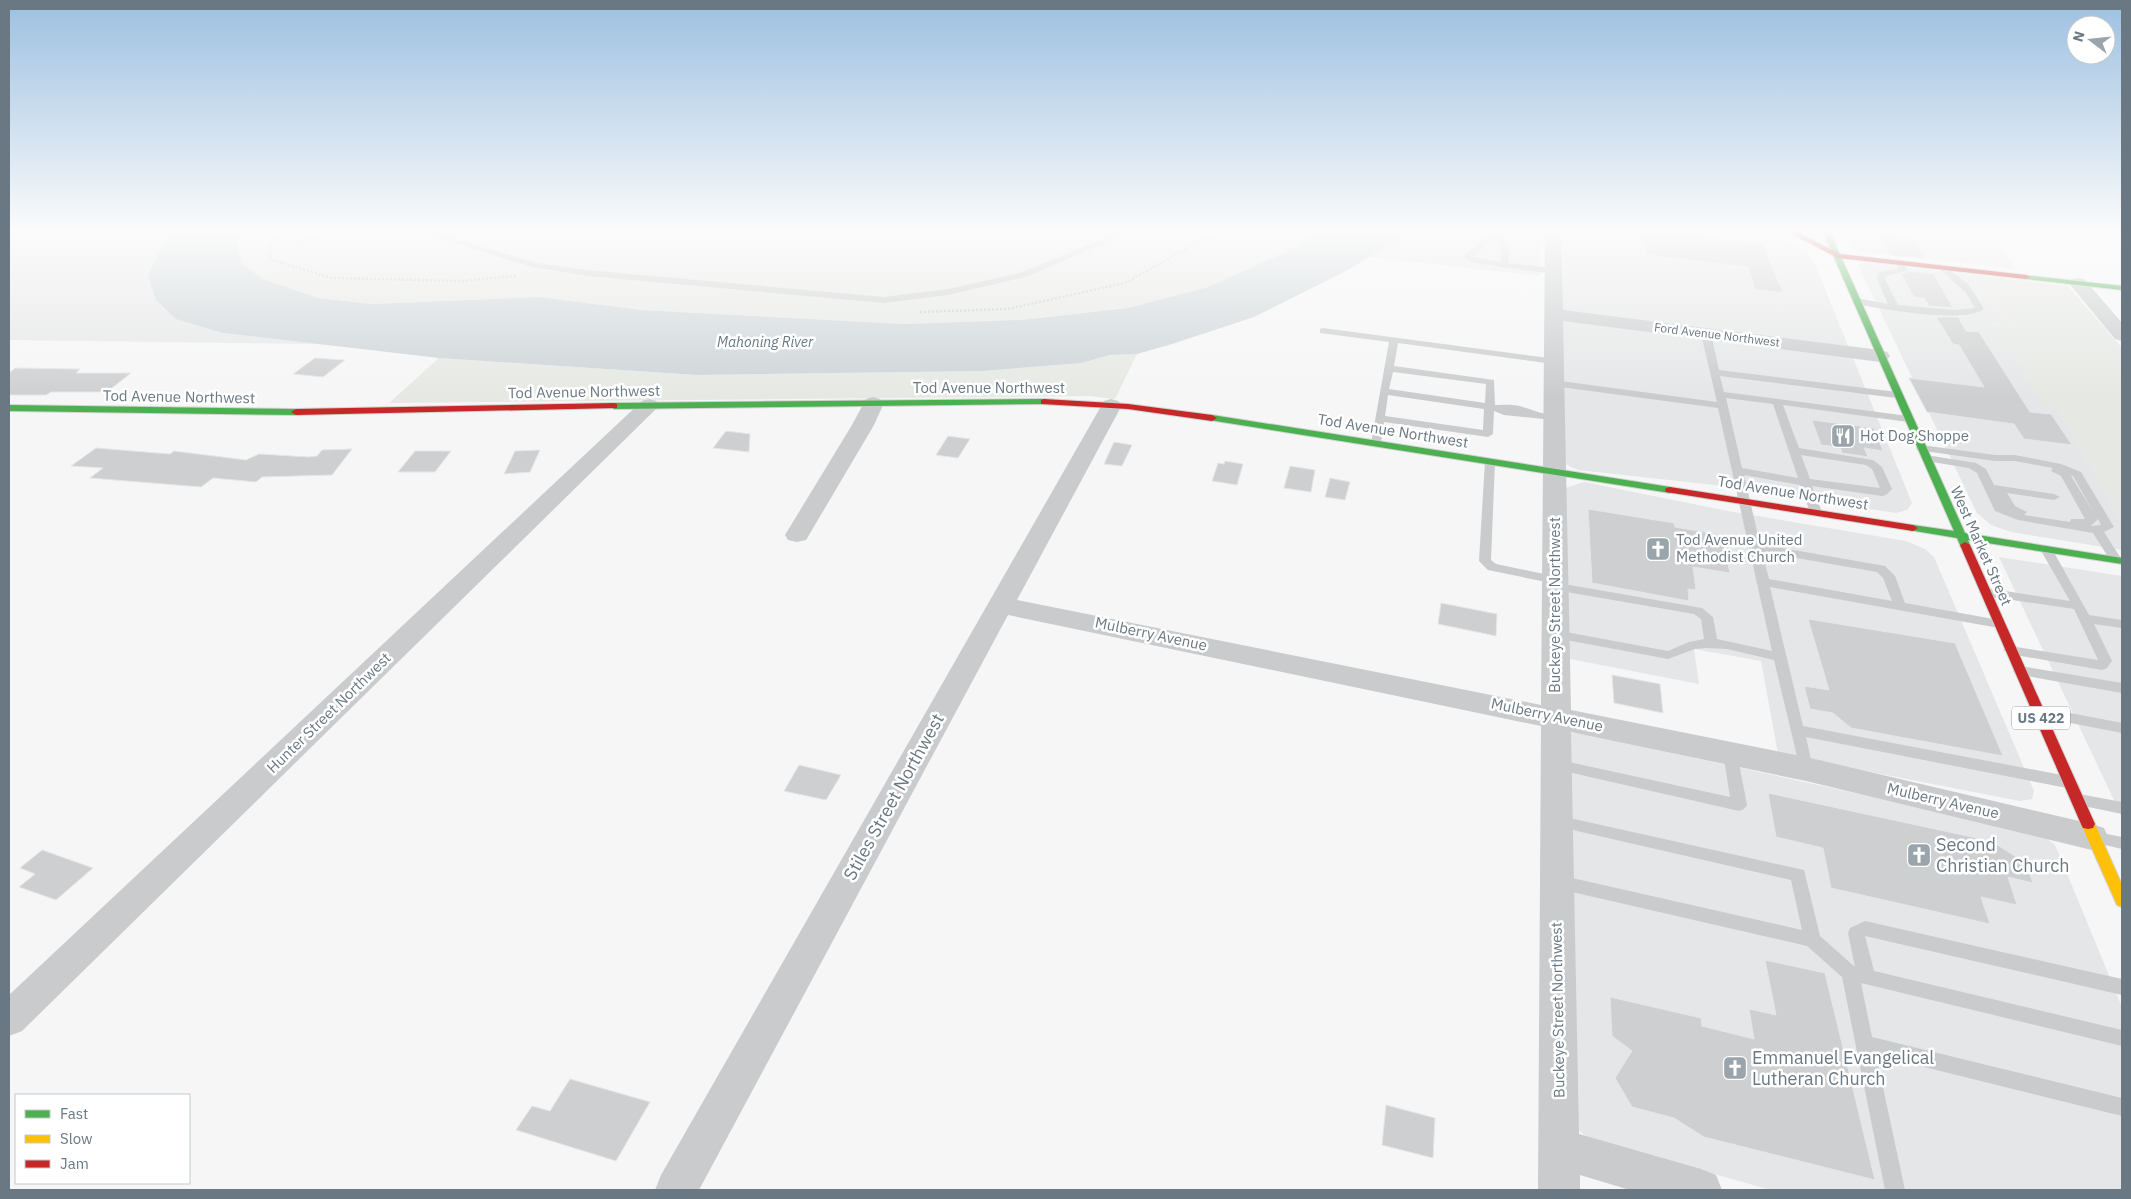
<svg xmlns="http://www.w3.org/2000/svg" width="2131" height="1199" font-family="'IBM Plex Sans',sans-serif">
<style>
.built{fill:#e5e6e7}
.green{fill:#e5e8e3}
.water{fill:#cbd3d6}
.building{fill:#cecfd0;stroke:#e6e6e6}
.lines{fill:none;stroke-linecap:round;stroke-linejoin:round}
.fast-casing{stroke:#d2d3d4;stroke-width:2}
.slow-casing{stroke:#d2d3d4;stroke-width:2}
.jam-casing{stroke:#d2d3d4;stroke-width:2}
.path{stroke:#c7c8c9;stroke-width:2.5;stroke-dasharray:2 2;stroke-linecap:butt}
.lane{fill:#c9cbcc;fill-rule:evenodd}
.street{fill:#c9cbcc;fill-rule:evenodd}
.fast{fill:#4caf50;fill-rule:evenodd}
.slow{fill:#ffc107;fill-rule:evenodd}
.jam{fill:#c62828;fill-rule:evenodd}
.labels{text-anchor:middle;stroke-width:5;stroke-linejoin:round;paint-order:stroke}
.far-street-label{font-size:12px;fill:#697883;stroke:#fff}
.far-water-label{font-size:14px;font-style:italic;fill:#65797f;stroke:#fff}
.shield{fill:#fff;stroke:#96a0a8;stroke-width:1}
.shield-label{font-size:14px;font-weight:bold;fill:#697883}
.street-label{font-size:15px;fill:#697883;stroke:#fff}
.poi-label{font-size:15px;fill:#697883;stroke:#fff;text-anchor:start}
.near-street-label{font-size:18px;fill:#697883;stroke:#fff}
.near-poi-label{font-size:18px;fill:#697883;stroke:#fff;text-anchor:start}
</style>
<rect width="100%" height="100%" fill="#f6f6f6"/>
<g class="built">
<polygon points="9,230 166,230 167,235 148,276 223,333 319,344 9,340"/>
<polygon points="1414,230 1540,230 1540,276 1369,257"/>
<polygon points="1561,230 1765,230 1806,251 1814,262 1912,503 1907,510 1896,513 1714,485 1578,470 1567,465 1564,456"/>
<polygon points="1844,230 1921,230 1956,262 1854,251"/>
<polygon points="1863,263 1976,275 2012,326 1992,323 2058,409 2122,521 2122,550 2011,532 1991,525 1977,513 1858,265"/>
<polygon points="1584,482 1728,511 1906,541 1925,549 1934,557 2034,791 2032,799 2020,801 1778,754 1761,661 1694,649 1699,684 1565,658 1565,488"/>
<polygon points="1999,557 2122,576 2122,817"/>
<polygon points="1572,733 1585,734 2029,831 2047,839 2055,845 2059,854 2122,1007 2122,1190 1771,1190 1589,1139 1576,1128 1566,736"/>
</g>
<g class="green">
<polygon points="240,230 1320,230 1295,248 1208,287 1128,308 1021,320 905,324 642,310 539,297 373,304 318,298 263,279 240,263 237,242"/>
<polygon points="1921,230 1989,230 2016,269 1956,262"/>
<polygon points="1976,275 2068,286 2122,348 2122,521 2058,409 2044,407 1991,323 2012,326"/>
<polygon points="1137,354 1115,399 1089,396 389,403 439,358 697,375 983,371 1082,363 1109,355"/>
</g>
<polygon class="water" points="166,230 240,230 237,242 241,263 263,279 318,298 372,304 539,297 642,310 905,324 1021,320 1128,308 1208,287 1295,248 1320,230 1414,230 1350,269 1254,317 1172,344 1137,354 1109,355 1082,363 983,371 697,375 439,358 223,333 176,319 156,300 148,276 167,235"/>
<g class="building">
<polygon points="1642,230 1763,244 1783,293 1755,289 1748,267 1646,255"/>
<polygon points="1879,235 1914,239 1925,259 1890,255"/>
<polygon points="1909,271 1934,274 1953,308 1929,306 1924,298 1914,297 1901,274"/>
<polygon points="1936,317 1958,317 1966,331 1979,332 2030,412 2051,414 2072,445 2024,439 2014,424 1927,412 1909,378 1984,387 1959,345 1953,344"/>
<polygon points="315,358 345,360 323,377 293,374"/>
<polygon points="15,368 80,369 76,373 131,373 107,392 51,392 46,395 9,395 9,373"/>
<polygon points="1812,420 1874,428 1883,451 1864,448 1868,457 1842,453 1840,447 1821,445"/>
<polygon points="726,431 750,434 749,452 713,448"/>
<polygon points="948,436 970,439 958,458 936,455"/>
<polygon points="1114,442 1132,445 1122,466 1104,464"/>
<polygon points="96,448 170,454 174,451 246,460 259,454 309,457 317,456 322,450 352,449 332,475 262,477 256,482 213,478 201,487 90,478 103,468 71,466"/>
<polygon points="540,450 530,472 504,474 515,451"/>
<polygon points="415,451 451,451 435,472 398,472"/>
<polygon points="1225,461 1243,464 1237,485 1212,481 1218,463 1224,464"/>
<polygon points="1290,466 1315,470 1311,492 1284,488"/>
<polygon points="1330,478 1350,482 1345,500 1325,497"/>
<polygon points="1588,509 1674,523 1675,527 1722,535 1730,573 1693,567 1696,590 1688,589 1689,601 1592,583"/>
<polygon points="1441,603 1497,614 1496,636 1438,624"/>
<polygon points="1808,619 1955,643 2003,756 1851,728 1833,713 1810,709 1804,686 1829,690"/>
<polygon points="1612,675 1660,684 1663,713 1614,703"/>
<polygon points="799,765 841,775 826,800 784,791"/>
<polygon points="1768,793 1991,841 2026,863 2033,883 2008,877 2017,905 1981,897 1990,924 1831,888 1823,848 1776,837"/>
<polygon points="42,850 93,868 56,900 19,887 35,874 20,868"/>
<polygon points="1765,960 1825,973 1875,1180 1704,1137 1674,1118 1632,1107 1615,1078 1632,1051 1612,1036 1610,997 1701,1018 1702,1026 1754,1039 1749,1009 1776,1015"/>
<polygon points="570,1079 650,1102 616,1161 516,1130 532,1106 550,1111"/>
<polygon points="1386,1105 1435,1118 1433,1158 1382,1145"/>
</g>
<g class="lines">
<defs>
<g id="fast">
<polygon points="1822,230 1829,230 1965,533 2122,558 2122,564 1968,540 1970,545 1965,548 1961,547 1957,538 1909,530 1908,528 1909,526 1913,525 1954,531"/>
<polygon points="2023,275 2122,286 2122,290 2026,279 2022,277"/>
<polygon points="1044,399 1047,400 1047,404 614,409 609,406 614,403"/>
<polygon points="9,405 296,409 301,412 296,415 9,411"/>
<polygon points="1212,415 1670,487 1675,490 1670,493 1209,420 1209,416"/>
</g>
<polygon id="slow" points="2088,819 2093,820 2095,824 2122,885 2122,907 2117,905 2081,824 2083,820"/>
<g id="jam">
<polygon points="1784,230 1793,230 1840,254 2026,275 2030,277 2026,279 1838,258"/>
<polygon points="1044,399 1128,404 1212,415 1217,418 1212,421 1128,409 1041,404 1041,400"/>
<polygon points="614,403 617,404 617,408 296,415 291,412 296,409"/>
<polygon points="1670,487 1913,525 1918,528 1913,531 1666,492 1665,490 1666,488"/>
<polygon points="1965,542 1970,545 2095,824 2093,828 2088,829 2083,828 2081,824 1960,545"/>
</g>
</defs>
<use href="#fast" class="fast-casing"/>
<use href="#slow" class="slow-casing"/>
<use href="#jam" class="jam-casing"/>
<g class="path">
<polyline points="275,230 269,256 273,260 331,278 461,281 516,276"/>
<polyline points="359,234 371,230"/>
<polyline points="298,243 339,233 363,237 376,230"/>
<polyline points="920,312 1008,309 1125,283 1197,243 1234,230"/>
</g>
<g class="lane">
<polygon points="413,230 426,230 536,263 587,270 884,297 948,289 1020,273 1124,230 1135,230 1026,277 948,295 884,303 587,276 532,267"/>
<path d="M1492 232C1509 231 1510 251 1508 263L1553 268 1557 271 1553 274 1475 263 1465 259V255ZM1496 237 1502 251 1500 262 1473 257Z"/>
<path d="M1897 260H1903L1907 271 1886 276 1885 279 1898 305 1955 310 1975 308 1966 293 1941 270V266H1944L1968 284 1984 309C1965 324 1878 309 1853 303V299L1856 298 1888 304 1877 279 1879 272 1898 269Z"/>
<path d="M1323 328 1556 359V363L1553 364 1398 343 1394 366 1494 380 1495 405C1519 404 1517 405 1538 412 1545 415 1552 412 1558 417L1553 420 1504 415 1494 411 1493 434 1488 437 1384 422 1381 443 1376 446 1372 445 1371 443 1389 342 1320 333V329ZM1393 372 1486 384 1485 403 1389 389ZM1388 395 1484 409 1483 430 1385 416Z"/>
<path d="M1706 331 1711 334 1719 370 1897 392 1902 395 1897 398 1720 376 1724 392 1908 416 1913 419 1908 422 1783 405 1799 448 1873 460 1882 467 1892 489 1886 495 1882 496 1812 486 1822 512 1816 515 1810 512 1800 485 1744 475 1760 544 1885 566 1895 576 1905 603 1999 620 2005 624 1999 628 1770 587 1803 726 2067 776 2072 778 2074 782 2072 786 2067 788 1806 737 1813 769 1811 773 1806 775 1801 773 1774 660 1727 649 1706 648 1695 649 1668 659 1550 637 1549 634 1550 631 1555 630 1668 651 1689 642 1704 639 1701 619 1694 614 1555 590 1549 586 1551 583 1488 570 1479 561 1485 461 1490 458 1495 461 1491 560 1496 564 1558 577 1560 580 1558 583 1702 608 1713 617 1717 639 1772 651 1718 408 1553 386 1548 383 1553 380 1717 402 1701 334ZM1726 398 1773 404 1798 478 1742 468ZM1801 455 1866 465 1872 469 1880 488 1810 479ZM1762 552 1877 572 1883 578 1892 601 1769 579Z"/>
<path d="M1921 445 1995 455H2015L2061 464 2081 472 2114 527 2104 532 2122 560 2120 563H2112L2093 533 2018 520 1995 511 1977 473 1969 468 1926 461 1921 458 1926 455 1976 463 1986 469 1994 485 2054 494 2060 497 2054 500 2007 493 2015 506 2027 512 2024 515 2070 522 2071 519H2085L2061 476 2051 471 2053 468 2015 461H1995L1917 450 1916 448ZM2071 476H2073L2094 513ZM2098 519 2101 525 2091 526Z"/>
<polygon points="2046,545 2052,549 2089,615 2122,620 2122,628 2094,624 2112,661 2107,668 2102,670 2010,654 2003,650 2010,646 2098,660 2074,609 1985,596 1979,592 1985,588 2070,601 2040,549"/>
<polygon points="2020,666 2122,683 2122,693 2015,674 2013,671 2015,668"/>
<polygon points="2039,707 2122,723 2122,733 2034,716 2032,712 2034,708"/>
<polygon points="1730,748 1735,749 1737,753 1747,805 1744,809 1739,811 1555,769 1550,768 1548,764 1550,760 1555,759 1730,797 1723,753 1725,749"/>
<polygon points="2079,794 2122,802 2122,814 2074,804 2071,800 2074,796"/>
<polygon points="1556,815 1804,870 1820,936 1855,967 1848,933 1850,928 1865,921 2122,979 2122,995 1865,936 1874,971 2122,1030 2122,1046 1861,983 1872,1037 2122,1098 2122,1116 1876,1055 1905,1190 1885,1190 1842,977 1807,946 1559,889 1553,887 1551,882 1553,877 1559,875 1802,930 1791,880 1551,825 1548,821 1551,817"/>
<polygon points="2097,832 2122,837 2122,849 2092,842 2089,838 2092,834"/>
</g>
<g class="street">
<polygon points="1545,230 1561,230 1563,310 1880,350 1887,352 1890,356 1887,360 1880,362 1563,321 1571,710 1806,757 2092,824 2104,828 2108,837 2104,846 2092,850 1806,781 1571,732 1579,1134 1701,1169 1716,1175 1722,1190 1630,1190 1580,1175 1580,1190 1538,1190 1541,726 1008,615 699,1190 655,1190 661,1175 1104,401 1111,399 1118,401 1122,405 1017,600 1541,705"/>
<polygon points="2078,278 2084,279 2122,323 2122,341 2115,339 2072,287 2069,283 2072,279"/>
<polygon points="873,397 880,399 884,403 874,425 809,535 806,540 797,542 788,540 785,535 852,425 866,399"/>
<polygon points="649,399 656,401 660,405 656,409 22,1031 9,1036 9,995 642,401"/>
</g>
<use href="#fast" class="fast"/>
<use href="#slow" class="slow"/>
<use href="#jam" class="jam"/>
</g>
<linearGradient id="sky" x2="0" y2="1"><stop stop-color="#9cc0e1"/><stop offset="0.58" stop-color="#fbfbfb"/><stop offset="1" stop-color="#fbfbfb" stop-opacity="0"/></linearGradient>
<rect width="2131" height="398" fill="url(#sky)"/>
<defs>
<symbol id="restaurant-square" viewBox="-11 -11 22 22"><rect x="-9" y="-9" width="18" height="18" rx="4" fill="#9aa4ab" stroke="#fff"/><path d="M-5-6h1v4h1v-4h1v4h1v-4h1v5L-1.5 .5V6h-2V.5L-5-1ZM5-6V6H3V1.5H1.5Q1.5-4 5-6Z" fill="#fff"/></symbol>
<symbol id="church-square" viewBox="-11 -11 22 22"><rect x="-9" y="-9" width="18" height="18" rx="4" fill="#9aa4ab" stroke="#fff"/><path d="M-1.2-6h2.4v3.5h3.3v2.4h-3.3V6h-2.4V-.1h-3.3v-2.4h3.3Z" fill="#fff"/></symbol>
</defs>
<g fill-rule="evenodd">
<use href="#restaurant-square" x="1829" y="422" width="28" height="28"/>
<use href="#church-square" x="1644" y="535" width="28" height="28"/>
<use href="#church-square" x="1905" y="841" width="28" height="28"/>
<use href="#church-square" x="1721" y="1054" width="28" height="28"/>
</g>
<g class="labels">
<g class="far-street-label">
<text transform="translate(1717 335) rotate(7)" y="4">Ford Avenue Northwest</text>
</g>
<g class="far-water-label">
<text x="765" y="347">Mahoning River</text>
</g>
<rect class="shield" x="2012" y="706.5" width="58" height="23" rx="4"/>
<g class="shield-label">
<text x="2041" y="723">US 422</text>
</g>
<g class="street-label">
<text x="989" y="393">Tod Avenue Northwest</text>
<text transform="translate(584 392) rotate(-1)" y="5">Tod Avenue Northwest</text>
<text transform="translate(179 397) rotate(1)" y="5">Tod Avenue Northwest</text>
<text transform="translate(1393 431) rotate(9)" y="5">Tod Avenue Northwest</text>
<text transform="translate(1793 493) rotate(9)" y="5">Tod Avenue Northwest</text>
<text transform="translate(1981 546) rotate(66)" y="5">West Market Street</text>
<text transform="translate(1555 605) rotate(-90)" y="5">Buckeye Street Northwest</text>
<text transform="translate(1151 634) rotate(12)" y="5">Mulberry Avenue</text>
<text transform="translate(329 713) rotate(-44)" y="5">Hunter Street Northwest</text>
<text transform="translate(1547 715) rotate(12)" y="5">Mulberry Avenue</text>
<text transform="translate(1943 801) rotate(13)" y="5">Mulberry Avenue</text>
<text transform="translate(1558 1010) rotate(-91)" y="5">Buckeye Street Northwest</text>
</g>
<g class="poi-label">
<text x="1860" y="441">Hot Dog Shoppe</text>
<text x="1676" y="545">Tod Avenue United<tspan x="1676" dy="17">Methodist Church</tspan></text>
</g>
<g class="near-street-label">
<text transform="translate(894 797) rotate(-61)" y="6">Stiles Street Northwest</text>
</g>
<g class="near-poi-label">
<text x="1936" y="851">Second<tspan x="1936" dy="21">Christian Church</tspan></text>
<text x="1752" y="1064">Emmanuel Evangelical<tspan x="1752" dy="21">Lutheran Church</tspan></text>
</g>
</g>
<rect width="2131" height="1199" fill="none" stroke="#697883" stroke-width="20"/>
<rect x="15" y="1094" width="175" height="90" fill="#ffffff" stroke="#c3c9cd"/>
<rect x="25" y="1110" width="25" height="8" fill="#4caf50" stroke="#c3c9cd"/>
<text x="60" y="1119" font-size="15" fill="#697883">Fast</text>
<rect x="25" y="1135" width="25" height="8" fill="#ffc107" stroke="#c3c9cd"/>
<text x="60" y="1144" font-size="15" fill="#697883">Slow</text>
<rect x="25" y="1160" width="25" height="8" fill="#c62828" stroke="#c3c9cd"/>
<text x="60" y="1169" font-size="15" fill="#697883">Jam</text>
<g transform="translate(2091 40) rotate(286)"><circle r="24" fill="#ffffff" stroke="#c3c9cd"/>
<path d="M0-4L9 19L0 12L-9 19Z" fill="#9aa4ab"/>
<text y="-8" font-size="14" font-weight="bold" text-anchor="middle" fill="#697883">N</text>
</g>
</svg>
